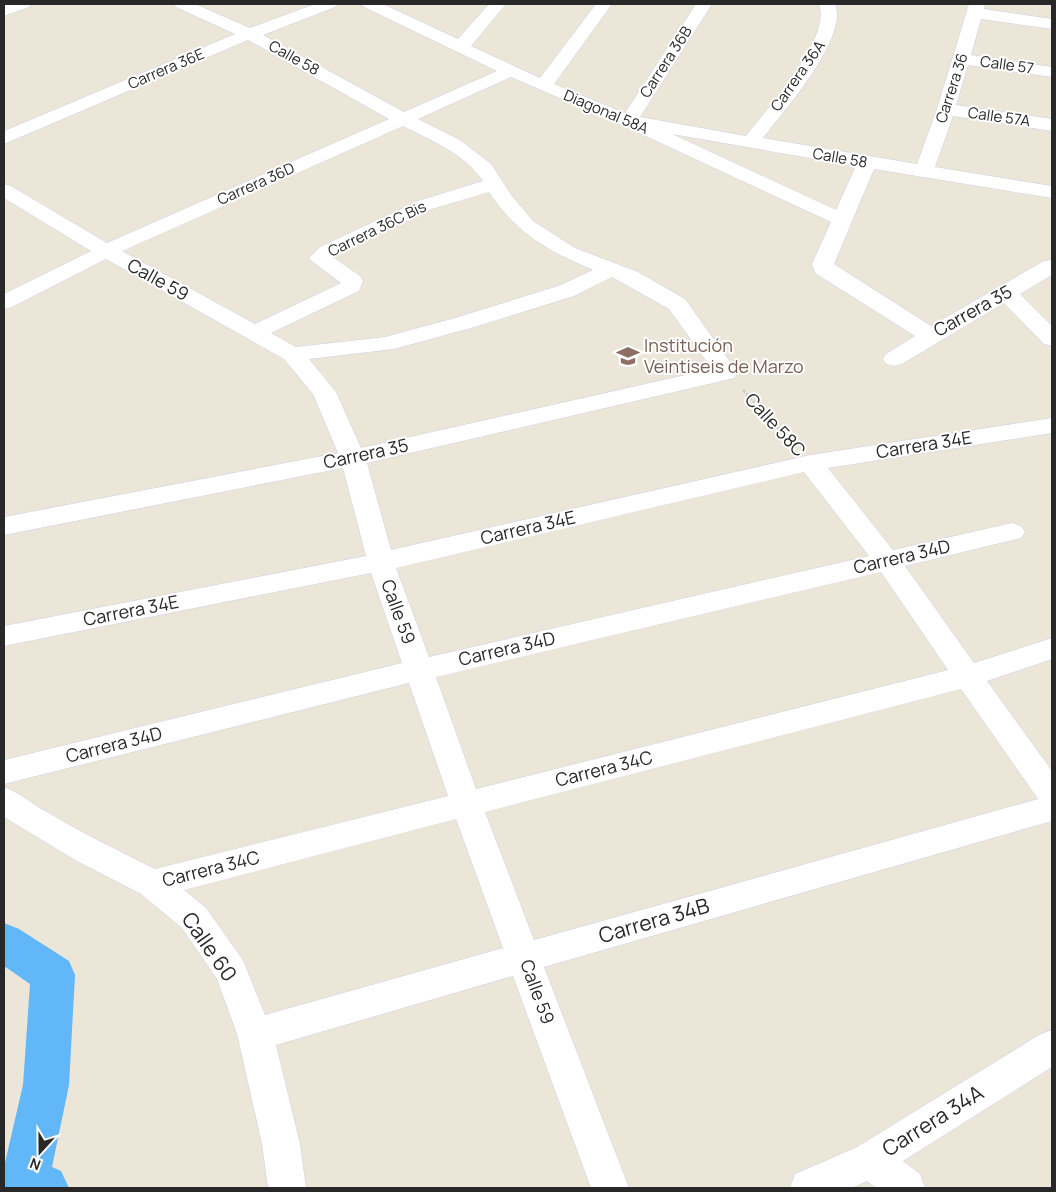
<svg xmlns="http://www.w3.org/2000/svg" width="1056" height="1192" font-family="Manrope,sans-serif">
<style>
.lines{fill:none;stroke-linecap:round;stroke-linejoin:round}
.canal{fill:#61b7f7;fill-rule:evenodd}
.minor-casing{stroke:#cdcee3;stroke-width:1}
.path{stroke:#cbcbcb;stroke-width:2.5;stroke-dasharray:3 2;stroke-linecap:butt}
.minor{fill:#fff;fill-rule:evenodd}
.labels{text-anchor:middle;stroke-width:4;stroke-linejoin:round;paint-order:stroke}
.far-street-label{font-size:15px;fill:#282828;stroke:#fff}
.street-label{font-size:18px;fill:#282828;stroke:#fff}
.education-label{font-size:18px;fill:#785e54;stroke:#fff;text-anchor:start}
.near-street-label{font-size:21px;fill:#282828;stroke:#fff}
</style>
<rect width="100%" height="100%" fill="#ece6d8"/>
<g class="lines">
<polygon class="canal" points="4,923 19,929 69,961 75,975 69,1085 52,1167 61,1171 69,1188 4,1188 4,1167 23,1085 30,984 4,966"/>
<defs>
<g id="minor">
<polygon points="9,4 31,4 29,7 4,16 4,5"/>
<path d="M174 4H195L250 28 315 4H337L335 7 263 35 404 112 497 71 364 7 362 4H383L458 39 489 4H506L471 46 540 78 596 4H612L554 84 625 113 696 4H712L640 117 746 136C767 108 832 39 819 4H835C849 38 784 111 763 138L917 164 937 109 969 4H985L984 9 1052 19V29L981 19 971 55 1052 67V77L968 65 956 105 1052 119V131L953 116 935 167 1052 186V198L874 169 834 264 931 326 1044 261 1052 260V275L1020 294 1052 326V346L1044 344 1004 303 902 364 894 366 886 364 883 359 886 354 915 336 815 273 812 264 831 222 622 125 511 77 418 119 460 140 491 164 512 196 533 221 575 248 638 272 685 299 738 373 734 378 726 380 367 463 391 550 810 455 1052 418V433L828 468 893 550 1012 523 1021 526 1025 532 1021 538 905 566 974 663 1052 638V659L987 681 1052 771V821L544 967 629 1188H591L513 976 276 1045 300 1144 306 1188H268L262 1144 237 1034 217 979 182 928 141 894 77 861 4 817V787C20 793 32 804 47 812 82 833 119 851 155 869L448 796 409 683 4 784V760L402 663 371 573 4 646V626L366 556 343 468 4 535V517L338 453 313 394 284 359 106 259 12 307 4 309V294L91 251 4 198V184L11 186 107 243 389 119 248 40 4 144V131L235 34 176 7ZM403 126C431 140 465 154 483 181L418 201 320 247 309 258 313 262 341 283 255 324 122 251ZM672 134 856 166 836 210ZM489 192C517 234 548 251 593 270L558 286 455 318 385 337 296 347 271 333 359 291 363 281 360 276 333 257 334 255 432 209ZM612 277 669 309 712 369 361 448 336 392 309 359 394 349 471 328 574 296ZM804 472 869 556 429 657 396 568ZM881 572 948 670 476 789 436 677ZM961 689 1038 799 534 940 485 812ZM456 819 503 948 265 1015 243 960 206 908 184 890Z"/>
<polygon points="1052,1030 1052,1067 903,1161 920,1174 925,1188 876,1188 867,1181 852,1188 790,1188 795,1174 857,1147 1039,1035"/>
</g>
</defs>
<use href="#minor" class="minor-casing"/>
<polyline class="path" points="743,390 790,441"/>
<use href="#minor" class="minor"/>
</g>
<defs>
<symbol id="school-bare" viewBox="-9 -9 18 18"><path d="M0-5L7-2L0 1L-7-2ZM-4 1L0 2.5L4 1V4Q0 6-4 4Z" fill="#8d6e63" stroke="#fff" stroke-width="2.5" paint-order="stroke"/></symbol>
</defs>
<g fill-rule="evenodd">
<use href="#school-bare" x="612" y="340" width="32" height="32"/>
</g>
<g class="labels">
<g class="far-street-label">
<text transform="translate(294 58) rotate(29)" y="5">Calle 58</text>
<text transform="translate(666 62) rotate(-57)" y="5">Carrera 36B</text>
<text transform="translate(1007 65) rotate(8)" y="5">Calle 57</text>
<text transform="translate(166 69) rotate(-23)" y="5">Carrera 36E</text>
<text transform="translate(798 76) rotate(-55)" y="5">Carrera 36A</text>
<text transform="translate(952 88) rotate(-72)" y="5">Carrera 36</text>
<text transform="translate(606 112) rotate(23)" y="5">Diagonal 58A</text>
<text transform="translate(999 117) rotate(8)" y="5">Calle 57A</text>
<text transform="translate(840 158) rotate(10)" y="5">Calle 58</text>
<text transform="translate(256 184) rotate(-24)" y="5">Carrera 36D</text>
<text transform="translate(377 229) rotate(-26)" y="5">Carrera 36C Bis</text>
</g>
<g class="street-label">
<text transform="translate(158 280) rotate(29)" y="6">Calle 59</text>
<text transform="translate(973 311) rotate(-29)" y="6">Carrera 35</text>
<text transform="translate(775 425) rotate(47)" y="6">Calle 58C</text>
<text transform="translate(924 445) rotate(-9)" y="6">Carrera 34E</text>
<text transform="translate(366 454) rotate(-12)" y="6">Carrera 35</text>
<text transform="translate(528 528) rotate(-13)" y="6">Carrera 34E</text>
<text transform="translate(902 557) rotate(-13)" y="6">Carrera 34D</text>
<text transform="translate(131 611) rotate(-11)" y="6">Carrera 34E</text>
<text transform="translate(398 612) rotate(70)" y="6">Calle 59</text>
<text transform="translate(507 649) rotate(-13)" y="6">Carrera 34D</text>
<text transform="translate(114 745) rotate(-14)" y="6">Carrera 34D</text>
<text transform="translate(604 769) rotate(-14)" y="6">Carrera 34C</text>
<text transform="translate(211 869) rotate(-14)" y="6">Carrera 34C</text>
<text transform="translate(537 992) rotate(70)" y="6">Calle 59</text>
</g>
<g class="education-label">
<text x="644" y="352">Institución<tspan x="644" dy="21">Veintiseis de Marzo</tspan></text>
</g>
<g class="near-street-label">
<text transform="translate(654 921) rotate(-16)" y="7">Carrera 34B</text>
<text transform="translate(209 947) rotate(55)" y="7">Calle 60</text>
<text transform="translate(933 1121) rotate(-32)" y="7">Carrera 34A</text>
</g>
</g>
<rect width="1056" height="1192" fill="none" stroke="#282828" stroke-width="10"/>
<g transform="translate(40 1152) rotate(201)" stroke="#ffffff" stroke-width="4" paint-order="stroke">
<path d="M0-4L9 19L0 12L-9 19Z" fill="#282828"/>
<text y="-8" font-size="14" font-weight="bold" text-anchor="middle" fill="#282828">N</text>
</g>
</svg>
